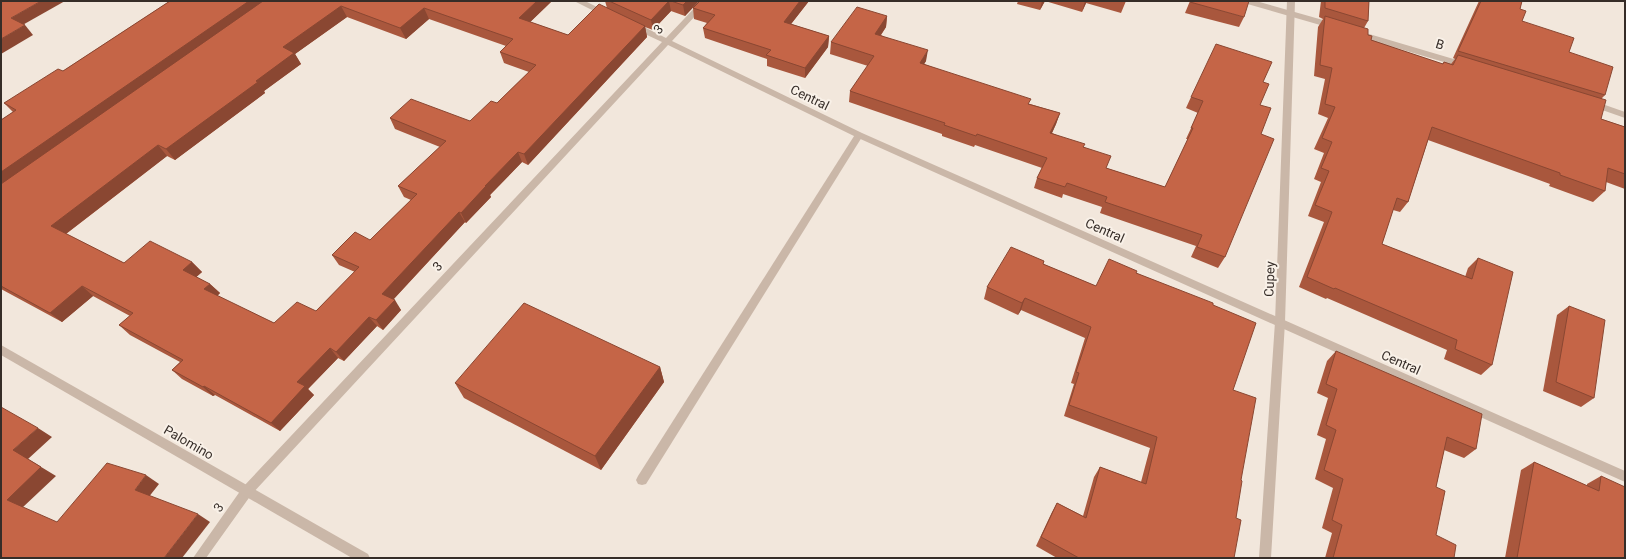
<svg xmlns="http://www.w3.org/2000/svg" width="1626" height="559" font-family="Roboto,sans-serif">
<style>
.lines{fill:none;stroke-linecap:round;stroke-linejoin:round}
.service{fill:#cab7a8;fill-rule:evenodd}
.minor{fill:#cab7a8;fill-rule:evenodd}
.tertiary{fill:#cab7a8;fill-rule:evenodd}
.wall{fill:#a9573d;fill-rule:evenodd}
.shaded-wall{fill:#8a4732}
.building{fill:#c56547;stroke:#8a4732;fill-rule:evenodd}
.labels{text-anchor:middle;stroke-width:4;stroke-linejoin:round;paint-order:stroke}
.street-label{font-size:13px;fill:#362d28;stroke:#f9f1e8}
</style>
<rect width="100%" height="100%" fill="#f2e7dc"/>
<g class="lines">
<polygon class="service" points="859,132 863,135 862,137 646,484 642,485 638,484 636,480 638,476 856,133"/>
<g class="minor">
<polygon points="574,1 585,1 611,14 610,16 604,16"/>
<polygon points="701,1 709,1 672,41 862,133 1625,471 1625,482 856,137 668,45 251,495 206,558 193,558 243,487 662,42 632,28 632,24 638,24 666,38"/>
<polygon points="1243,1 1256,1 1337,24 1338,26 1334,29 1244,3"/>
<polygon points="1359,31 1467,63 1468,65 1464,68 1356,36 1355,34"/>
<polygon points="1591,100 1625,112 1625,118 1588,105 1587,103 1588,101"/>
</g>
<g class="tertiary">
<polygon points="1287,1 1295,1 1285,322 1271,558 1259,558 1275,322"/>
<polygon points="1,345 368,554 370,558 352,558 1,355"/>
</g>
</g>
<g class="wall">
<path d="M170 1H552L530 22 568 35 607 8 605 1H699L685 16 671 11 653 30 645 27 647 37 528 165 522 162 490 195 491 197 466 223 465 222 393 300 401 310 383 330 377 326 344 361 338 358 308 389 314 395 280 431 215 395 213 396 182 379 172 370 180 362 130 335 119 325 130 316 93 296 62 322 1 289V120L13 112 4 103 63 71ZM347 17 406 39 429 19 506 46 500 52 504 63 529 72 497 103 470 121 390 118 395 129 440 147 398 186 404 197 411 200 370 240 332 255 339 265 355 272 316 311 274 323 217 296 220 293 210 284 196 277 202 272 192 262 124 263 66 234 167 156 175 160 265 93 264 91 301 64 295 54Z"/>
<polygon points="700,1 809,1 791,24 829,36 828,47 805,78 767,66 767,59 705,38 703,28 707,23 694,19 693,8"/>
<polygon points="1018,1 1126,1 1121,13 1086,3 1082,12 1045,1 1040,10 1017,4"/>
<polygon points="1190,1 1244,17 1239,27 1185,13"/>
<polygon points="1321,1 1369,1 1368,21 1364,28 1371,40 1442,64 1444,62 1451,64 1455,59 1453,58 1479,1 1522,1 1520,9 1522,21 1569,52 1605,95 1602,98 1601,119 1625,127 1625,189 1606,182 1605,191 1593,202 1549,186 1550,184 1428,140 1408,202 1400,212 1393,210 1382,244 1465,277 1468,268 1478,258 1492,365 1481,375 1444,359 1447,350 1327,298 1326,299 1299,287 1324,222 1308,216 1321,182 1314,179 1324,153 1314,149 1328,118 1318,114 1325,79 1314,76 1318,27 1323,19 1319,17"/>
<polygon points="887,16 886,27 881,35 926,61 924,64 1030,104 1060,113 1056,124 1052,133 1084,147 1106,168 1165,187 1188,139 1186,139 1198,113 1186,108 1191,97 1263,82 1260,105 1261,134 1225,257 1218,268 1191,257 1196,246 1100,213 1102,207 1063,194 1062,198 1034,188 1037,178 1042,168 975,145 974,147 942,136 942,134 849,102 850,91 868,66 830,54 831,42"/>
<polygon points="1044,261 1043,264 1096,286 1136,273 1213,305 1233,390 1241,480 1236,518 1234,558 1057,558 1036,546 1052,512 1057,503 1083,516 1094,477 1100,467 1141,482 1150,448 1064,416 1074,384 1071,383 1085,338 1021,310 1018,315 984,299 987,287"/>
<polygon points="1569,306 1594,398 1581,407 1543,391 1557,315"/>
<polygon points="1336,351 1476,449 1464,458 1444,450 1436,487 1436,535 1454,558 1325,558 1332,533 1322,528 1333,488 1315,479 1326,439 1317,435 1328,398 1317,393 1327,361"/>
<polygon points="660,367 664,382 601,470 464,398 455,383"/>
<polygon points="1534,462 1587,486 1587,484 1601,476 1625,558 1505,558 1521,470"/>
</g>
<g class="shaded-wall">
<polygon points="41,1 65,1 19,27 11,18"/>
<polygon points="249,1 271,1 1,190 1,172"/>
<polygon points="537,1 552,1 523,29 519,18"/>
<polygon points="669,1 671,11 653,30 651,20"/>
<polygon points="687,1 699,1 685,16 683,5"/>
<polygon points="800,1 809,1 784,33 784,22"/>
<polygon points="1042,1 1045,1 1040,10"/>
<polygon points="1085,1 1087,1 1082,12"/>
<polygon points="341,6 347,17 295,54 301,64 264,91 265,93 175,160 166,149 256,81 283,47"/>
<polygon points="424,8 429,19 406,39 400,28"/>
<polygon points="887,16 886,27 874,45 875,34"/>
<polygon points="25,25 33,35 1,54 1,39"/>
<polygon points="645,26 647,37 528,165 524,154"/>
<polygon points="829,36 828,47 805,78 805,68"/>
<polygon points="928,50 926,61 918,74 920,63"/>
<polygon points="1060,113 1056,124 1047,144 1050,133"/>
<polygon points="158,145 167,156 63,236 51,226"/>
<polygon points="518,152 522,162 490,195 491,197 466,223 461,213 485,186"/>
<polygon points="459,212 465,222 389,304 382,294"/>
<polygon points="192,262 202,272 193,280 183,270"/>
<polygon points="210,284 220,293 214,299 204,289"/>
<polygon points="82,286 93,296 62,322 50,313"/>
<polygon points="1025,298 1021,310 1018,315 1022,303"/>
<polygon points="395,300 401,310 383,330 376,320"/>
<polygon points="369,317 377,326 344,361 336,352"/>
<polygon points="330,348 338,358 308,389 314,395 280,431 271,423 297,382"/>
<polygon points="660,367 664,382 601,470 595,456"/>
<polygon points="204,386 215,395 213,396 203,387"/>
<polygon points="38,428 52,437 28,459 56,476 22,508 7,500 13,450"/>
<polygon points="146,475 159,484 148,498 135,490"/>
<polygon points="198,514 210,522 182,558 164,558"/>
</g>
<g class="building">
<polygon points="1,1 41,1 11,18 25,25 1,39"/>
<polygon points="170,1 249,1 1,172 1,120 16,110 4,103 58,69 63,71"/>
<path d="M263 1H537L519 18 568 35 599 4 645 26 524 154 518 152 485 186H486L461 213 459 212 382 294 395 300 376 320 369 317 336 352 330 348 297 382 305 386 271 423 204 386 203 387 172 370 183 360 119 325 133 313 82 286 50 313 1 286V184ZM341 6 400 28 424 8 513 39 500 52 536 65 497 103 491 101 470 121 411 99 390 118 446 141 398 186 417 194 370 240 355 232 332 255 359 267 316 311 297 302 274 323 204 289 210 284 183 270 192 262 150 241 124 263 51 226 158 145 166 149 258 82 256 81 294 53 283 47Z"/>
<polygon points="609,1 669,1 651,20"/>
<polygon points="671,1 687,1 683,5"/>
<polygon points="700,1 800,1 784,22 829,36 805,68 766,55 771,50 703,28 715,15 693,8"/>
<polygon points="1190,1 1249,1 1244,17 1190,2"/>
<polygon points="1325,1 1369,1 1368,21 1325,8"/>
<polygon points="1481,1 1522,1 1520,9 1526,11 1522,21 1574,38 1569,52 1613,67 1605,95 1458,51"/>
<polygon points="857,7 887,16 875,34 928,50 920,63 1031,99 1028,104 1060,113 1050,133 1085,144 1083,147 1111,156 1106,168 1165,187 1193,128 1191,128 1203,101 1191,97 1216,44 1272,62 1263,82 1269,84 1260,105 1271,108 1261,134 1274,139 1225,257 1197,247 1202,235 1105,202 1107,197 1067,183 1065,187 1037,178 1047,158 977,134 976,136 944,125 945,123 850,91 874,56 831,42"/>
<polygon points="1325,16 1368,29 1368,35 1372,36 1371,40 1443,64 1444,62 1453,65 1458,55 1606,100 1601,119 1625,127 1625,174 1608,168 1605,191 1560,175 1560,173 1432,127 1408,202 1397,198 1382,244 1472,279 1478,258 1513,272 1492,365 1455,349 1457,340 1335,288 1334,289 1307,277 1332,212 1315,205 1329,171 1321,168 1332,142 1322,138 1335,107 1325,104 1332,68 1320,65"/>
<polygon points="1011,247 1044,261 1043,264 1096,286 1109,259 1137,271 1136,273 1213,303 1213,305 1256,323 1233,390 1256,398 1241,480 1242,481 1236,518 1241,520 1234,558 1079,558 1041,537 1057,503 1086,518 1100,467 1146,484 1157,437 1069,405 1079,373 1076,372 1091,327 1025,298 1022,303 987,287"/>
<polygon points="524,303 660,367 595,456 455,383"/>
<polygon points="1569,306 1605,320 1594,398 1556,382"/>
<polygon points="1336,351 1482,414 1476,449 1447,437 1436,487 1445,491 1436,535 1456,545 1454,558 1333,558 1342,525 1332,520 1343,479 1324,470 1336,430 1326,425 1337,389 1326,384"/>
<polygon points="1,407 38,428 13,450 41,467 7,500 57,522 107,463 146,475 135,490 198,514 164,558 1,558"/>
<polygon points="1534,462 1599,491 1601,476 1625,487 1625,558 1517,558"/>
</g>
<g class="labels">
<g class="street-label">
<text transform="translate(658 29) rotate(-46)" y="5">3</text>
<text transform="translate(1440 44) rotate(17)" y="5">B</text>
<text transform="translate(810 97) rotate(26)" y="5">Central</text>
<text transform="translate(1105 230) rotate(24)" y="5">Central</text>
<text transform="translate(437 266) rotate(-47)" y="5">3</text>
<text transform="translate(1269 279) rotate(-88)" y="5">Cupey</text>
<text transform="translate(1401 362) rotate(24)" y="5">Central</text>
<text transform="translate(189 442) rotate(30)" y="5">Palomino</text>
<text transform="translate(218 507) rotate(-54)" y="5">3</text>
</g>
</g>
<rect width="1626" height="559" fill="none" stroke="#362d28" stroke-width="4"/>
</svg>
